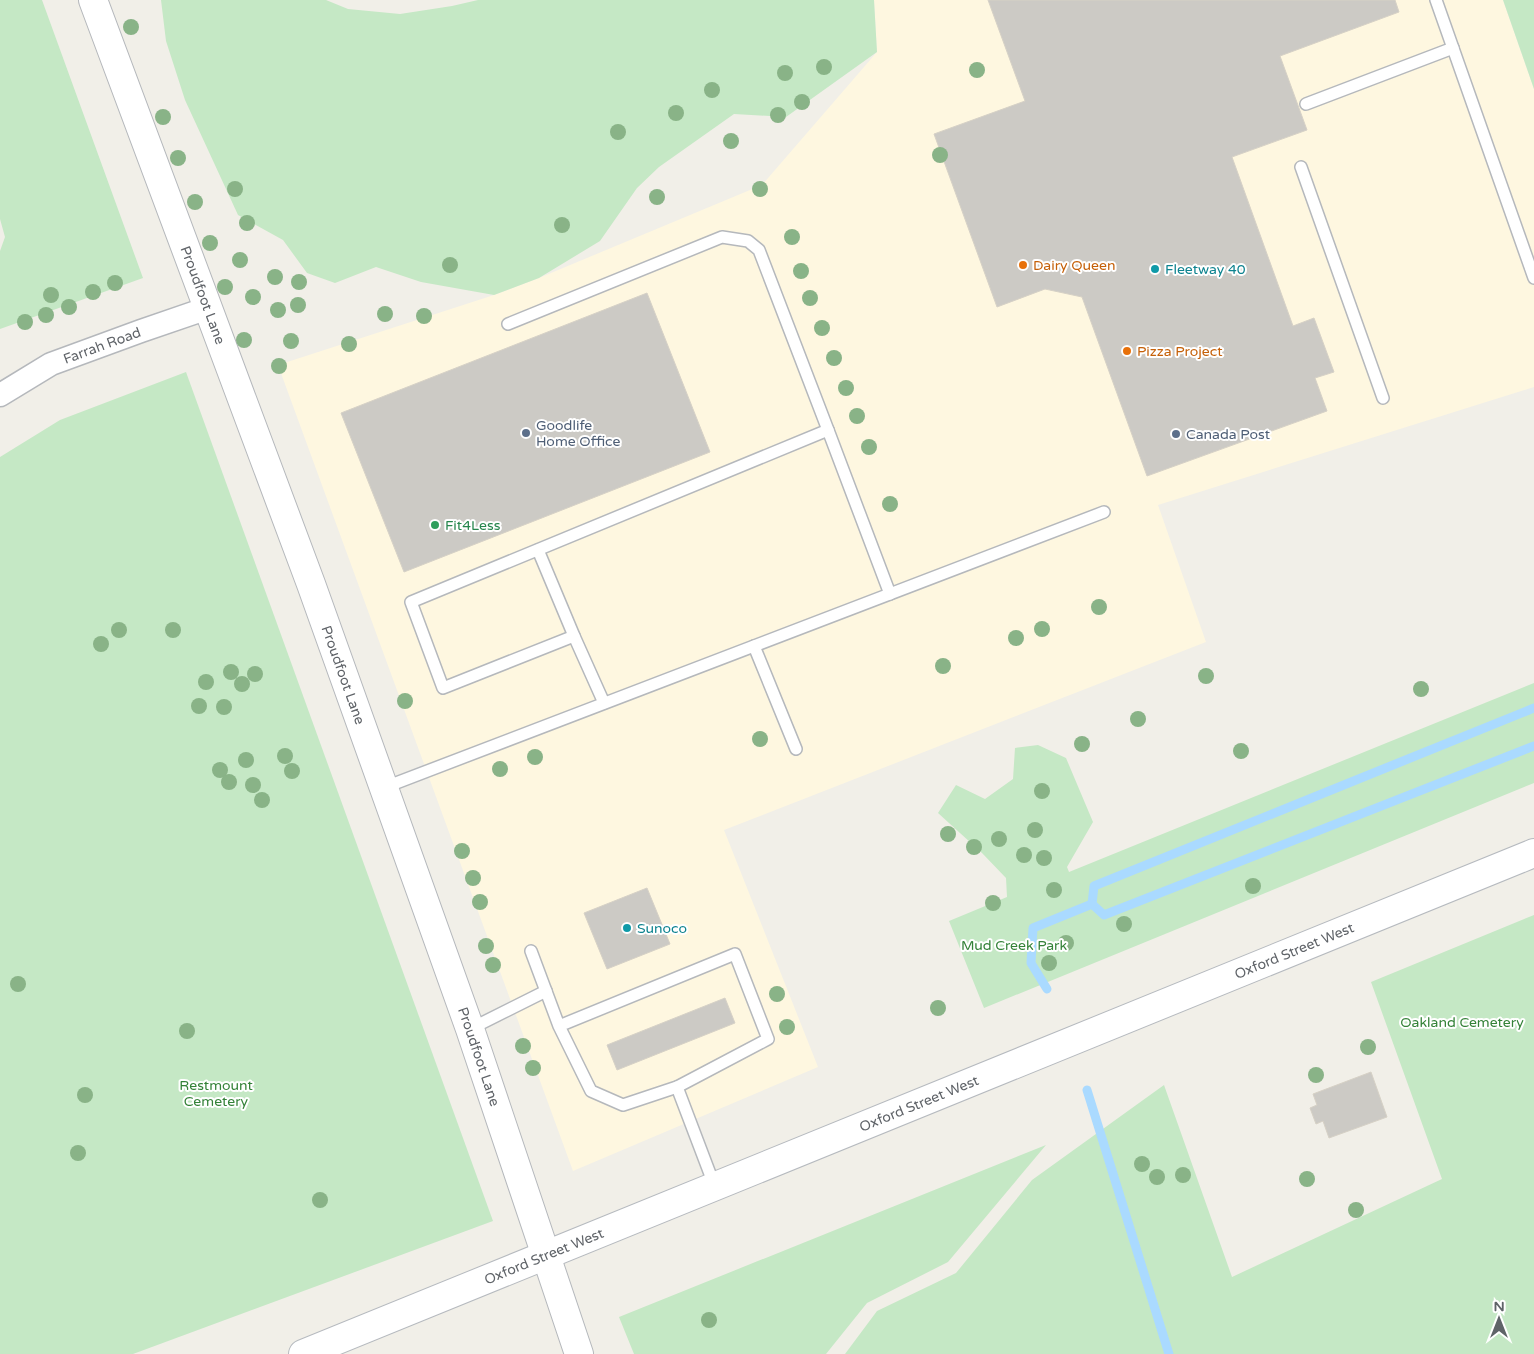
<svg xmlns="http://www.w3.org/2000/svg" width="1534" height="1354" font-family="'Varela Round',sans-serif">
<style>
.commercial{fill:#fef7e0}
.green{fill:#c5e8c5}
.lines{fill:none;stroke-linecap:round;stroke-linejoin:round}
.stream{stroke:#aadaff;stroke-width:9}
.building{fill:#cccac5;stroke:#d6d1c6}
.service-casing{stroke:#b5b8bc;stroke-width:14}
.minor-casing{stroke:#b5b8bc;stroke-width:25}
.tertiary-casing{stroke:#b5b8bc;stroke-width:30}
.secondary-casing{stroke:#b6babf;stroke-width:30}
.service{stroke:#fff;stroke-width:11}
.minor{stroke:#fff;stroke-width:22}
.tertiary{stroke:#fff;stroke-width:28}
.secondary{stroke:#fff;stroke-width:28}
.tree{fill:#89b387}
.food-dot{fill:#e8710a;stroke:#fff;stroke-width:2}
.culture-dot{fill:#0f9aa8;stroke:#fff;stroke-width:2}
.service-dot{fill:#5c6f8a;stroke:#fff;stroke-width:2}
.leisure-dot{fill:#2e9e5b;stroke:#fff;stroke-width:2}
.labels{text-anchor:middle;stroke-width:4;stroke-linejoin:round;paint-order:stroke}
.food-label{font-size:14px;fill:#c56008;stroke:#fff;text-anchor:start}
.culture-label{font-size:14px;fill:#0d838f;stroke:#fff;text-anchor:start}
.street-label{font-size:14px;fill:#5f6368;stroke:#fff}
.service-label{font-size:14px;fill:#4e5e75;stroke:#fff;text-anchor:start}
.leisure-label{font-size:14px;fill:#27864d;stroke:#fff;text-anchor:start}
.park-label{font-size:14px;fill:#348238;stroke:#fff}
</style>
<rect width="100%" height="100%" fill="#f1efe8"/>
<polygon class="commercial" points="874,0 1503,0 1534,89 1534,387 1158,505 1206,642 724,830 818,1067 573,1171 278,365 494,295 539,278 762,185 877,52"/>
<g class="green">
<polygon points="0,0 42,0 143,278 0,329 0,251 5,237 0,219"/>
<polygon points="161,0 326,0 348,9 400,14 452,6 478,0 874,0 877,52 786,117 734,114 659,167 637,188 600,241 539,278 494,295 421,282 376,267 335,283 307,273 283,240 238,215 185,100 166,41"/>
<polygon points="1503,0 1534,0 1534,89"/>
<polygon points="186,372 493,1221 133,1354 0,1354 0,457 60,420"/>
<polygon points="1534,683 1534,783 984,1008 949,921 1007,897 1006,878 982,853 938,813 956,785 985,799 1013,779 1015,748 1038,745 1066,758 1093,822 1067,867 1069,872"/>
<polygon points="1534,915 1534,1354 845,1354 877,1311 956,1273 1032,1180 1164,1085 1232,1277 1442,1179 1371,982"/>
<polygon points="1046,1145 948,1262 867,1303 826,1354 634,1354 619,1317"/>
</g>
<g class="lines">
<g class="stream">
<polyline points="1092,904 1094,886 1534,708"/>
<polyline points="1092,904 1104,915 1534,746"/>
<polyline points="1047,989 1031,963 1033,928 1092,904"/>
<polyline points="1087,1090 1169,1354"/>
</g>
</g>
<g class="building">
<polygon points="988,0 1395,0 1399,12 1280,56 1307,130 1232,157 1293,326 1314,318 1334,372 1315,378 1327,411 1147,476 1082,297 1045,289 997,307 934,134 1025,101"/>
<polygon points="647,293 710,452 404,572 341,413"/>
<polygon points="647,888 670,944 607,969 584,913"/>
<polygon points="725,998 735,1023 617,1070 607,1045"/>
<polygon points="1371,1072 1387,1117 1329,1138 1323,1121 1316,1124 1310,1108 1317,1105 1313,1094"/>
</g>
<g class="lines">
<defs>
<g id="service">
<polyline points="1436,0 1534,278"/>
<polyline points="1306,104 1453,48"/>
<polyline points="1301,167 1383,398"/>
<polyline points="508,324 722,237 748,241 759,250 828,430"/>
<polyline points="538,550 574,636"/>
<polyline points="754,646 796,749"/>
<polyline points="604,703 574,636 443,688 411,602 828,430 890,594"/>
<polyline points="383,788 1104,512"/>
<polyline points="531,951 559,1026 591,1091 623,1105 677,1087 768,1039 735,954 559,1026"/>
<polyline points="470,1029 546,991"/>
<polyline points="677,1087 715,1187"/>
</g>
<g id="minor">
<path id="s1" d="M0 395 51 364 141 331 208 308"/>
</g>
<g id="tertiary">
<path id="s2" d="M93 0 311 584 470 1029 579 1354"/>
</g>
<g id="secondary">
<path id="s3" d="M303 1354 1534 853"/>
</g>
</defs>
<use href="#service" class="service-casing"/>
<use href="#minor" class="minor-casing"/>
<use href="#tertiary" class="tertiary-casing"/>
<use href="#secondary" class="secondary-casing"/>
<use href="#service" class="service"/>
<use href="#minor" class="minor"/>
<use href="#tertiary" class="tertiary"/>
<use href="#secondary" class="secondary"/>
</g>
<g class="tree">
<circle cx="131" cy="27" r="8"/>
<circle cx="824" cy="67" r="8"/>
<circle cx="977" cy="70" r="8"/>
<circle cx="785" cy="73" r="8"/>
<circle cx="712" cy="90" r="8"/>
<circle cx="802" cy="102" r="8"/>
<circle cx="676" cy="113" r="8"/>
<circle cx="778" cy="115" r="8"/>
<circle cx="163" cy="117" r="8"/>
<circle cx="618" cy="132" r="8"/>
<circle cx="731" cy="141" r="8"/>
<circle cx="940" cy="155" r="8"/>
<circle cx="178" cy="158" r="8"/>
<circle cx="235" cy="189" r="8"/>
<circle cx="760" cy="189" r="8"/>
<circle cx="657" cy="197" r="8"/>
<circle cx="195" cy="202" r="8"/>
<circle cx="247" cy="223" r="8"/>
<circle cx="562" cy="225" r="8"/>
<circle cx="792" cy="237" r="8"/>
<circle cx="210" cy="243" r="8"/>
<circle cx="240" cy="260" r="8"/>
<circle cx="450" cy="265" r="8"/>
<circle cx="801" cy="271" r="8"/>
<circle cx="275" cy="277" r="8"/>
<circle cx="299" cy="282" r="8"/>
<circle cx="115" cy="283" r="8"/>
<circle cx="225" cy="287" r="8"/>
<circle cx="93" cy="292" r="8"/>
<circle cx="51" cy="295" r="8"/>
<circle cx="253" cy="297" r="8"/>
<circle cx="810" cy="298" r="8"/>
<circle cx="298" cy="305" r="8"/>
<circle cx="69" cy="307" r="8"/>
<circle cx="278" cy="310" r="8"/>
<circle cx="385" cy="314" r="8"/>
<circle cx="46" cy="315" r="8"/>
<circle cx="424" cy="316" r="8"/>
<circle cx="25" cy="322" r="8"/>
<circle cx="822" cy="328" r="8"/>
<circle cx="244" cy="340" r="8"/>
<circle cx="291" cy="341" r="8"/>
<circle cx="349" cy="344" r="8"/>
<circle cx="834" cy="358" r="8"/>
<circle cx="279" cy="366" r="8"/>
<circle cx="846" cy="388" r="8"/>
<circle cx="857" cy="416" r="8"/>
<circle cx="869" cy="447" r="8"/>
<circle cx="890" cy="504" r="8"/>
<circle cx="1099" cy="607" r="8"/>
<circle cx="1042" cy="629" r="8"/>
<circle cx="119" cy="630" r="8"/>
<circle cx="173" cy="630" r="8"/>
<circle cx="1016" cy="638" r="8"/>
<circle cx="101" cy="644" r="8"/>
<circle cx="943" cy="666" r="8"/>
<circle cx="231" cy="672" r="8"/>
<circle cx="255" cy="674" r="8"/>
<circle cx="1206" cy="676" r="8"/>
<circle cx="206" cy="682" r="8"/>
<circle cx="242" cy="684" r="8"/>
<circle cx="1421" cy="689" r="8"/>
<circle cx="405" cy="701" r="8"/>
<circle cx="199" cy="706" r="8"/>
<circle cx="224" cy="707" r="8"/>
<circle cx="1138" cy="719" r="8"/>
<circle cx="760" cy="739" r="8"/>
<circle cx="1082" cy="744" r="8"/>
<circle cx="1241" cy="751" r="8"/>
<circle cx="285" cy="756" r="8"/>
<circle cx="535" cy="757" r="8"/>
<circle cx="246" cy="760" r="8"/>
<circle cx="500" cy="769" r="8"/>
<circle cx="220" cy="770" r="8"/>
<circle cx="292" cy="771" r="8"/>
<circle cx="229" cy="782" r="8"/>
<circle cx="253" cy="785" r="8"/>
<circle cx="1042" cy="791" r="8"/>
<circle cx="262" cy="800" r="8"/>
<circle cx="1035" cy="830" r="8"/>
<circle cx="948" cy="834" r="8"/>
<circle cx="999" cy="839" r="8"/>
<circle cx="974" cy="847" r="8"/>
<circle cx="462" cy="851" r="8"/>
<circle cx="1024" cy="855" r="8"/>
<circle cx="1044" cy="858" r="8"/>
<circle cx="473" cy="878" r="8"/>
<circle cx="1253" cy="886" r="8"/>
<circle cx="1054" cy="890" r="8"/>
<circle cx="480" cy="902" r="8"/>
<circle cx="993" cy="903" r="8"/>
<circle cx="1124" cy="924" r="8"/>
<circle cx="1066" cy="943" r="8"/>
<circle cx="486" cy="946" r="8"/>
<circle cx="1049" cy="963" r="8"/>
<circle cx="493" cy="965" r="8"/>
<circle cx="18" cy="984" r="8"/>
<circle cx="777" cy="994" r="8"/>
<circle cx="938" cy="1008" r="8"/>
<circle cx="787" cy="1027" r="8"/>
<circle cx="187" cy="1031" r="8"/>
<circle cx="523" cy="1046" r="8"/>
<circle cx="1368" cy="1047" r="8"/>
<circle cx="533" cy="1068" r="8"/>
<circle cx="1316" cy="1075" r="8"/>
<circle cx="85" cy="1095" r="8"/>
<circle cx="78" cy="1153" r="8"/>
<circle cx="1142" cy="1164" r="8"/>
<circle cx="1183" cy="1175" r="8"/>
<circle cx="1157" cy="1177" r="8"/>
<circle cx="1307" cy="1179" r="8"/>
<circle cx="320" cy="1200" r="8"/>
<circle cx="1356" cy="1210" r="8"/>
<circle cx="709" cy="1320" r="8"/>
</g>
<g class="food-dot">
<circle cx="1023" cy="265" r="5"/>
<circle cx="1127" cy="351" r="5"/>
</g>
<g class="culture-dot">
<circle cx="1155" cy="269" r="5"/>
<circle cx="627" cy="928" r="5"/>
</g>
<g class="service-dot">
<circle cx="526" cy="433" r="5"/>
<circle cx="1176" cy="434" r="5"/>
</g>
<circle class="leisure-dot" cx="435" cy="525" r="5"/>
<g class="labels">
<g class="food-label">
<text x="1033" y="270">Dairy Queen</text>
<text x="1137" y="356">Pizza Project</text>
</g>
<g class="culture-label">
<text x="1165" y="274">Fleetway 40</text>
<text x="637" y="933">Sunoco</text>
</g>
<g class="street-label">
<text dy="5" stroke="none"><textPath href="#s2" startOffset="315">Proudfoot Lane</textPath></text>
<text dy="5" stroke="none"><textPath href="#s1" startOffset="114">Farrah Road</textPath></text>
<text dy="5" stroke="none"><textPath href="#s2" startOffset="720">Proudfoot Lane</textPath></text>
<text dy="5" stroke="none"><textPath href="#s3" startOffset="1070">Oxford Street West</textPath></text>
<text dy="5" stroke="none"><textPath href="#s2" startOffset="1125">Proudfoot Lane</textPath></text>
<text dy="5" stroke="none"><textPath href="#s3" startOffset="665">Oxford Street West</textPath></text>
<text dy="5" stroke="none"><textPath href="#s3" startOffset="260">Oxford Street West</textPath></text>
</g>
<g class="service-label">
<text x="536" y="430">Goodlife<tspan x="536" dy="16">Home Office</tspan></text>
<text x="1186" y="439">Canada Post</text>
</g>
<g class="leisure-label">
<text x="445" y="530">Fit4Less</text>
</g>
<g class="park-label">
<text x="1014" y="950">Mud Creek Park</text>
<text x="1462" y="1027">Oakland Cemetery</text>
<text x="216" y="1090">Restmount<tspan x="216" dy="16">Cemetery</tspan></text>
</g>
</g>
<g transform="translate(1499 1319)" stroke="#ffffff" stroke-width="4" paint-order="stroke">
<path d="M0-4L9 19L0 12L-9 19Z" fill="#5f6368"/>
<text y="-8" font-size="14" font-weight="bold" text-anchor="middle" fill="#5f6368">N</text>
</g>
</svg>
